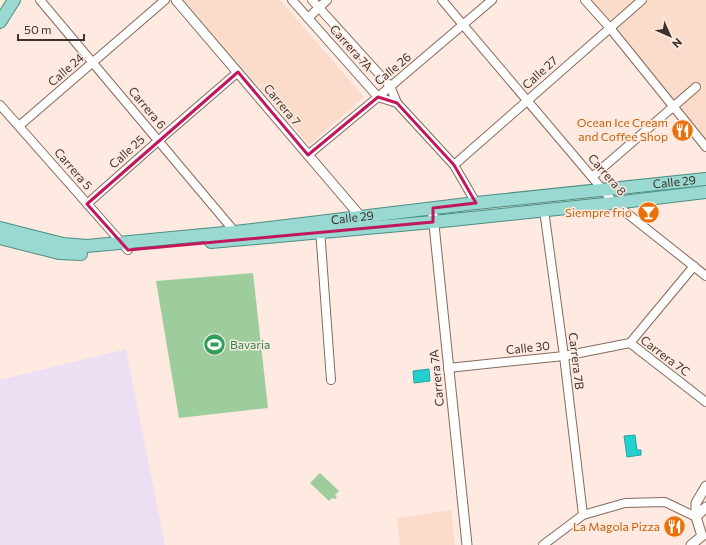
<svg xmlns="http://www.w3.org/2000/svg" width="706" height="545" font-family="Commissioner,sans-serif">
<style>
.built{fill:#fbdccb}
.industrial{fill:#eddff3}
.green{fill:#9dcd9d}
.water{fill:#23d0d0;stroke:#2ba19e}
.lines{fill:none;stroke-linecap:round;stroke-linejoin:round}
.minor-casing{stroke:#866a5b;stroke-width:10}
.tertiary-casing{stroke:#866a5b;stroke-width:11}
.primary-casing{stroke:#4d8e83;stroke-width:14}
.minor{stroke:#fff;stroke-width:8}
.tertiary{stroke:#fff;stroke-width:9}
.primary{stroke:#99d9d1;stroke-width:12}
.marked{fill:none;stroke:#c2185b;stroke-width:3;stroke-linejoin:round}
.labels{text-anchor:middle;stroke-width:3;stroke-linejoin:round;paint-order:stroke}
.street-label{font-size:12px;fill:#3e322b;stroke:#feeae0}
.food-label{font-size:12px;fill:#c56008;stroke:#feeae0;text-anchor:end}
.leisure-label{font-size:12px;fill:#27864d;stroke:#feeae0;text-anchor:start}
</style>
<rect width="100%" height="100%" fill="#feeae0"/>
<g class="built">
<polygon points="184,0 280,0 364,97 309,145"/>
<polygon points="585,0 706,0 706,147"/>
<polygon points="451,510 455,545 400,545 397,518"/>
</g>
<polygon class="industrial" points="126,349 165,545 0,545 0,380"/>
<g class="green">
<polygon points="253,273 268,408 179,418 156,281"/>
<polygon points="320,473 339,491 335,495 337,497 335,499 332,498 329,501 310,483"/>
</g>
<g class="water">
<polygon points="429,369 430,381 414,383 413,371"/>
<polygon points="635,435 637,450 641,450 641,455 627,457 624,436"/>
</g>
<g class="lines">
<defs>
<g id="minor">
<polyline points="40,0 235,232"/>
<polyline points="292,0 378,97 397,103"/>
<polyline points="312,0 390,86 397,103 454,165 476,203"/>
<polyline points="442,0 614,203 706,276"/>
<polyline points="585,0 610,28 706,147"/>
<polyline points="308,18 327,0"/>
<polyline points="0,105 128,250"/>
<polyline points="19,126 165,0"/>
<polyline points="308,155 378,97 492,0"/>
<polyline points="454,165 642,0"/>
<polyline points="592,177 696,87"/>
<polyline points="87,204 158,141 238,72"/>
<polyline points="544,210 564,356 583,515"/>
<polyline points="320,229 331,380"/>
<polyline points="630,343 706,402"/>
<polyline points="448,368 564,356 630,343 694,266"/>
<polyline points="543,545 583,515 625,503 665,502 696,517"/>
</g>
<g id="tertiary">
<polyline points="176,0 361,217 363,220"/>
<polyline points="433,215 467,545"/>
<polyline points="696,517 706,507"/>
<polyline points="691,545 702,536 696,517 696,503 706,486"/>
</g>
<g id="primary">
<polyline points="0,22 14,0"/>
<path id="s1" d="M0 228 63 244 87 246 235 232 476 203 706 179"/>
<polyline points="0,238 59,253 81,254"/>
<polyline points="211,242 433,222 614,203 706,192"/>
</g>
</defs>
<use href="#minor" class="minor-casing"/>
<use href="#tertiary" class="tertiary-casing"/>
<use href="#primary" class="primary-casing"/>
<use href="#minor" class="minor"/>
<use href="#tertiary" class="tertiary"/>
<use href="#primary" class="primary"/>
</g>
<path class="marked" d="M238 72 308 155 378 97 397 103 454 165 476 203 433 208V222L128 250 87 204Z"/>
<defs>
<symbol id="restaurant-disc" viewBox="-11 -11 22 22"><circle r="9.5" fill="#e8710a" stroke="#feeae0"/><path d="M-5-6h1v4h1v-4h1v4h1v-4h1v5L-1.5 .5V6h-2V.5L-5-1ZM5-6V6H3V1.5H1.5Q1.5-4 5-6Z" fill="#fff"/></symbol>
<symbol id="bar-disc" viewBox="-11 -11 22 22"><circle r="9.5" fill="#e8710a" stroke="#feeae0"/><path d="M-6-5H6L.8 .8V4.5H3.5V6h-7V4.5H-.8V.8Z" fill="#fff"/></symbol>
<symbol id="stadium-disc" viewBox="-11 -11 22 22"><circle r="9.5" fill="#2e9e5b" stroke="#feeae0"/><path d="M0-5a6.5 5 0 1 0 0 10a6.5 5 0 1 0 0-10ZM-3.5-1.8h7v3.6h-7Z" fill="#fff"/></symbol>
</defs>
<g fill-rule="evenodd">
<use href="#restaurant-disc" x="670" y="118" width="25" height="25"/>
<use href="#bar-disc" x="636" y="200" width="25" height="25"/>
<use href="#stadium-disc" x="202" y="332" width="25" height="25"/>
<use href="#restaurant-disc" x="662" y="514" width="25" height="25"/>
</g>
<g class="labels">
<g class="street-label">
<text transform="translate(351 48) rotate(48)" y="4">Carrera 7A</text>
<text transform="translate(393 69) rotate(-40)" y="4">Calle 26</text>
<text transform="translate(66 70) rotate(-41)" y="4">Calle 24</text>
<text transform="translate(540 73) rotate(-42)" y="4">Calle 27</text>
<text transform="translate(282 105) rotate(50)" y="4">Carrera 7</text>
<text transform="translate(147 108) rotate(50)" y="4">Carrera 6</text>
<text transform="translate(127 152) rotate(-42)" y="4">Calle 25</text>
<text transform="translate(73 169) rotate(49)" y="4">Carrera 5</text>
<text transform="translate(607 175) rotate(49)" y="4">Carrera 8</text>
<text dy="4" stroke="none"><textPath href="#s1" startOffset="680">Calle 29</textPath></text>
<text dy="4" stroke="none"><textPath href="#s1" startOffset="356">Calle 29</textPath></text>
<text transform="translate(528 348) rotate(-6)" y="4">Calle 30</text>
<text transform="translate(665 356) rotate(37)" y="4">Carrera 7C</text>
<text transform="translate(576 361) rotate(83)" y="4">Carrera 7B</text>
<text transform="translate(437 378) rotate(-96)" y="4">Carrera 7A</text>
</g>
<g class="food-label">
<text x="668" y="127">Ocean Ice Cream<tspan x="668" dy="14">and Coffee Shop</tspan></text>
<text x="632" y="217">Siempre frio</text>
<text x="660" y="531">La Magola Pizza</text>
</g>
<g class="leisure-label">
<text x="230" y="349">Bavaria</text>
</g>
</g>
<g transform="translate(670 36) rotate(135)" stroke="#feeae0" stroke-width="3" paint-order="stroke">
<path d="M0-3L7 15L0 10L-7 15Z" fill="#3e322b"/>
<text y="-6" font-size="11" font-weight="bold" text-anchor="middle" fill="#3e322b">N</text>
</g>
<path d="M18 34v6h66v-6" fill="none" stroke="#3e322b" stroke-width="2"/>
<text x="24" y="34" font-size="12" fill="#3e322b" stroke="#feeae0" stroke-width="3" paint-order="stroke">50 m</text>
</svg>
